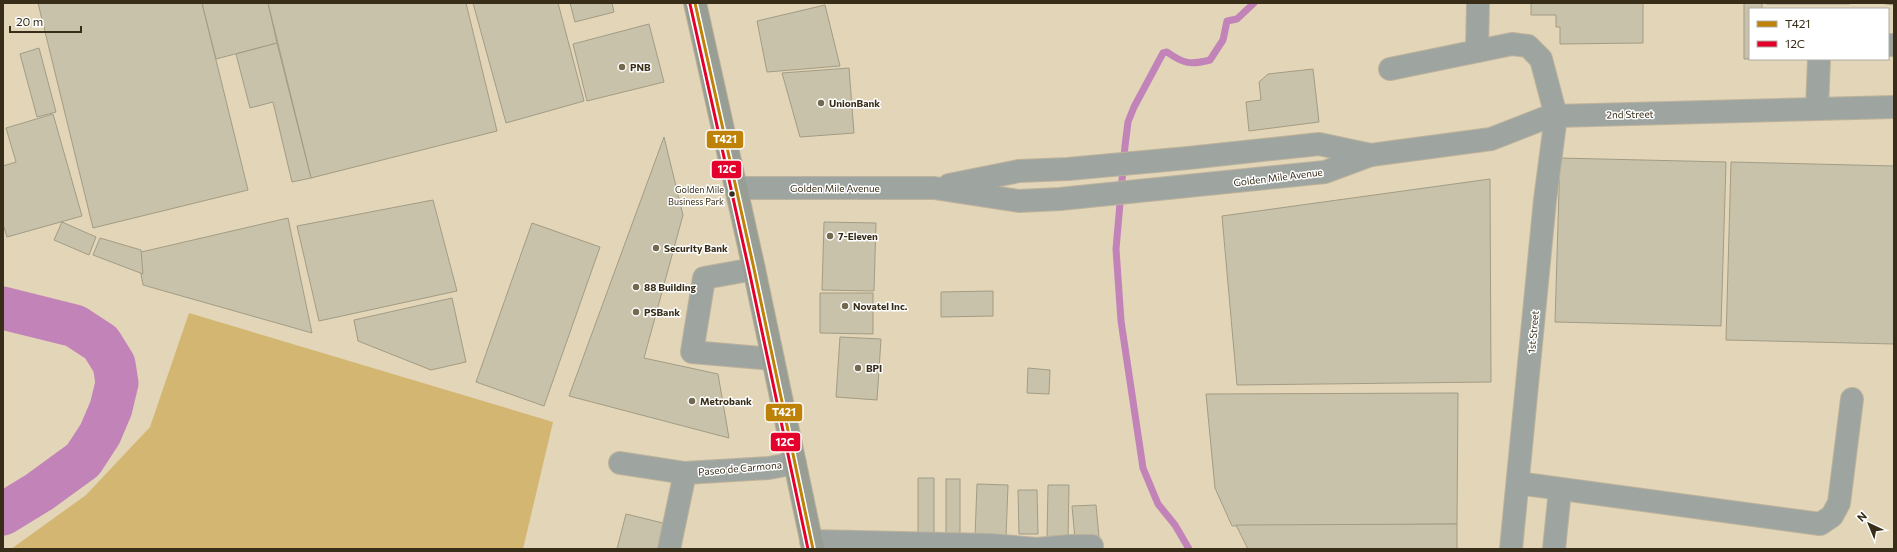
<svg xmlns="http://www.w3.org/2000/svg" width="1897" height="552" font-family="Commissioner,sans-serif">
<style>
.forest{fill:#d3b671}
.lines{fill:none;stroke-linecap:round;stroke-linejoin:round}
.stream{stroke:#c283b9;stroke-width:7}
.river{stroke:#c283b9;stroke-width:43}
.building{fill:#c8c2aa;stroke:#a39c85}
.minor-casing{stroke:#bdb29b;stroke-width:24}
.highway-casing{stroke:#bdb29b;stroke-width:24}
.minor{stroke:#9ea5a1;stroke-width:22}
.highway{stroke:#989e94;stroke-width:22}
.bus-1-casing{stroke:#fff;stroke-width:6}
.bus-2-casing{stroke:#fff;stroke-width:6}
.bus-1{stroke:#bd8207;stroke-width:3}
.bus-2{stroke:#e4002b;stroke-width:3}
.poi-dot{fill:#736850;stroke:#fff;stroke-width:1.5}
.bus-dot{fill:#372d18;stroke:#fff;stroke-width:1.5}
.labels{text-anchor:middle;stroke-width:3;stroke-linejoin:round;paint-order:stroke}
.bus-label{font-size:9px;fill:#372d18;stroke:#fff;text-anchor:end}
.poi-label{font-size:10px;font-weight:bold;fill:#372d18;stroke:#fff;text-anchor:start}
.street-label{font-size:10px;fill:#372d18;stroke:#fff}
.line-badge{stroke:#fff;stroke-width:1.5}
.badge-label{font-size:11px;text-anchor:middle;font-weight:bold;fill:#fff}
</style>
<rect width="100%" height="100%" fill="#e2d5b8"/>
<polygon class="forest" points="189,313 553,422 523,549 11,549 86,495 150,427"/>
<g class="lines">
<path class="stream" d="M1189 549 1175 525 1158 504 1143 468 1121 321 1116 249 1125 146 1128 122 1134 107 1163 53 1167 52C1184 64 1190 65 1210 60L1223 40 1227 21 1237 19 1254 3"/>
<polyline class="river" points="3,308 75,326 101,343 114,364 117,383 111,408 100,434 83,460 39,492 3,514"/>
</g>
<g class="building">
<polygon points="38,3 202,3 248,190 93,228"/>
<polygon points="202,3 268,3 277,43 216,59"/>
<polygon points="268,3 466,3 497,131 311,178"/>
<polygon points="473,3 558,3 584,101 506,123"/>
<polygon points="570,3 612,3 614,12 575,22"/>
<polygon points="1531,3 1643,3 1643,43 1560,44 1560,27 1556,27 1556,15 1531,15"/>
<polygon points="1744,3 1762,3 1762,9 1750,9 1750,59 1744,59"/>
<rect x="1767" y="3" width="82" height="1"/>
<polygon points="1879,3 1894,3 1894,5"/>
<polygon points="825,5 840,66 767,72 757,21"/>
<polygon points="649,24 664,82 587,101 573,44"/>
<polygon points="277,43 311,178 292,182 273,102 250,108 236,54"/>
<polygon points="39,48 56,112 37,117 20,54"/>
<polygon points="849,68 854,133 800,137 782,73"/>
<polygon points="1313,69 1319,122 1249,131 1246,102 1261,100 1259,82 1268,74"/>
<polygon points="53,114 82,216 7,237 3,224 3,166 16,162 6,128"/>
<polygon points="664,137 683,215 644,358 718,374 729,438 569,396"/>
<polygon points="1560,158 1726,162 1721,326 1555,322"/>
<polygon points="1731,162 1894,166 1894,344 1726,340"/>
<polygon points="1490,179 1491,382 1237,385 1222,216"/>
<polygon points="433,200 457,291 319,321 297,226"/>
<polygon points="288,218 312,333 143,285 137,253"/>
<polygon points="62,222 96,237 89,255 54,240"/>
<polygon points="824,222 876,223 874,291 822,290"/>
<polygon points="532,223 600,247 544,406 476,382"/>
<polygon points="100,238 141,250 143,274 93,255"/>
<polygon points="993,291 993,316 941,317 941,292"/>
<polygon points="820,293 873,293 873,334 820,333"/>
<polygon points="452,298 466,362 431,370 358,341 354,320"/>
<polygon points="840,337 881,339 877,400 836,397"/>
<polygon points="1028,368 1050,370 1049,394 1027,393"/>
<polygon points="1458,393 1457,524 1232,526 1215,488 1206,394"/>
<polygon points="918,478 934,478 934,540 918,541"/>
<rect x="946" y="479" width="14" height="63"/>
<polygon points="977,484 1008,485 1006,538 975,537"/>
<polygon points="1048,485 1069,485 1068,540 1047,540"/>
<polygon points="1018,490 1037,490 1038,534 1019,534"/>
<polygon points="1096,505 1099,537 1075,539 1072,506"/>
<polygon points="626,514 667,524 662,549 617,549"/>
<polygon points="1457,524 1457,549 1248,549 1236,525"/>
</g>
<g class="lines">
<defs>
<g id="minor">
<polyline points="1888,45 1894,45"/>
<polyline points="1477,51 1478,3"/>
<polyline points="1390,69 1512,44 1528,46 1541,59 1556,116 1545,200 1511,549"/>
<polyline points="1817,109 1819,59"/>
<polyline points="949,185 1019,171 1068,169 1188,158 1319,144 1371,155"/>
<polyline points="737,188 934,188 1019,201 1060,199 1325,172 1371,155 1491,139 1545,118 1556,116 1894,107"/>
<polyline points="754,269 704,278 692,352 773,359"/>
<polyline points="620,463 685,473 769,468 795,463"/>
<polyline points="1518,483 1820,524 1832,516 1839,503 1852,399"/>
<polyline points="811,541 991,545 1037,549 1069,546 1092,546"/>
<polyline points="669,549 685,473"/>
<polyline points="1554,549 1560,490"/>
</g>
<polyline id="highway" points="695,3 754,269 813,549"/>
</defs>
<use href="#minor" class="minor-casing"/>
<use href="#highway" class="highway-casing"/>
<use href="#minor" class="minor"/>
<use href="#highway" class="highway"/>
<defs>
<polyline id="bus-1" points="695,3 754,269 813,549"/>
<polyline id="bus-2" points="690,4 749,270 808,549"/>
</defs>
<use href="#bus-1" class="bus-1-casing"/>
<use href="#bus-2" class="bus-2-casing"/>
<use href="#bus-1" class="bus-1"/>
<use href="#bus-2" class="bus-2"/>
</g>
<g class="poi-dot">
<circle cx="622" cy="67" r="4"/>
<circle cx="821" cy="103" r="4"/>
<circle cx="830" cy="236" r="4"/>
<circle cx="656" cy="248" r="4"/>
<circle cx="636" cy="287" r="4"/>
<circle cx="845" cy="306" r="4"/>
<circle cx="636" cy="312" r="4"/>
<circle cx="858" cy="368" r="4"/>
<circle cx="692" cy="401" r="4"/>
</g>
<circle class="bus-dot" cx="732" cy="194" r="3.5"/>
<g class="labels">
<g class="bus-label">
<text x="724" y="193">Golden Mile<tspan x="724" dy="12">Business Park</tspan></text>
</g>
<g class="poi-label">
<text x="630" y="71">PNB</text>
<text x="829" y="107">UnionBank</text>
<text x="838" y="240">7-Eleven</text>
<text x="664" y="252">Security Bank</text>
<text x="644" y="291">88 Building</text>
<text x="853" y="310">Novatel Inc.</text>
<text x="644" y="316">PSBank</text>
<text x="866" y="372">BPI</text>
<text x="700" y="405">Metrobank</text>
</g>
<g class="street-label">
<text transform="translate(1630 114) rotate(-1)" y="4">2nd Street</text>
<text transform="translate(1278 177) rotate(-7)" y="4">Golden Mile Avenue</text>
<text x="835" y="192">Golden Mile Avenue</text>
<text transform="translate(1533 332) rotate(-85)" y="4">1st Street</text>
<text transform="translate(740 468) rotate(-5)" y="4">Paseo de Carmona</text>
</g>
</g>
<g class="line-badge">
<rect x="706" y="130" width="38" height="19" rx="4" fill="#bd8207"/>
<rect x="711" y="160" width="31" height="19" rx="4" fill="#e4002b"/>
<rect x="765" y="403" width="38" height="19" rx="4" fill="#bd8207"/>
<rect x="770" y="432" width="31" height="20" rx="4" fill="#e4002b"/>
</g>
<g class="badge-label">
<text x="725" y="143">T421</text>
<text x="727" y="173">12C</text>
<text x="784" y="416">T421</text>
<text x="785" y="446">12C</text>
</g>
<rect width="1897" height="552" fill="none" stroke="#372d18" stroke-width="8"/>
<rect x="1749" y="8" width="140" height="52" fill="#ffffff" stroke="#afaba3"/>
<rect x="1757" y="21" width="20" height="6" fill="#bd8207" stroke="#afaba3"/>
<text x="1785" y="28" font-size="12" fill="#372d18">T421</text>
<rect x="1757" y="41" width="20" height="6" fill="#e4002b" stroke="#afaba3"/>
<text x="1785" y="48" font-size="12" fill="#372d18">12C</text>
<g transform="translate(1869 524) rotate(316)" stroke="#ffffff" stroke-width="3" paint-order="stroke">
<path d="M0-3L7 15L0 10L-7 15Z" fill="#372d18"/>
<text y="-6" font-size="11" font-weight="bold" text-anchor="middle" fill="#372d18">N</text>
</g>
<path d="M10 26v6h71v-6" fill="none" stroke="#372d18" stroke-width="2"/>
<text x="16" y="26" font-size="12" fill="#372d18" stroke="#ffffff" stroke-width="3" paint-order="stroke">20 m</text>
</svg>
